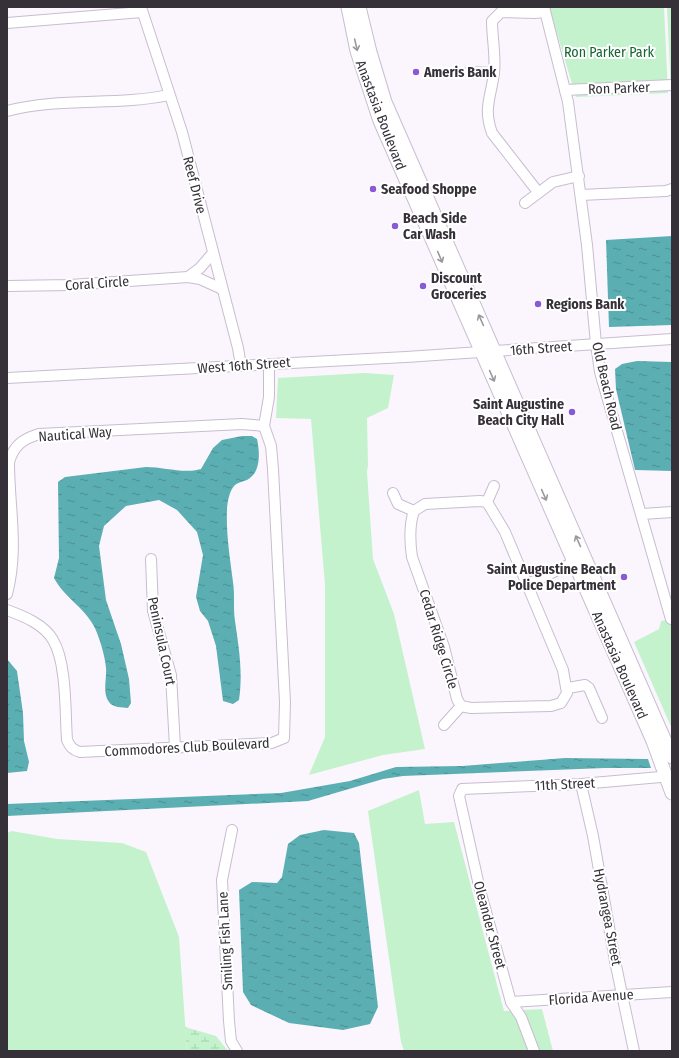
<svg xmlns="http://www.w3.org/2000/svg" width="679" height="1058" font-family="'Fira Sans Condensed',sans-serif">
<style>
.green{fill:#c4f2cc}
.wetland{fill:url(#wetland-marsh)}
.water{fill:url(#water-ripples)}
.lines{fill:none;stroke-linecap:round;stroke-linejoin:round}
.minor-casing{stroke:#c9bcd1;stroke-width:12}
.major-casing{stroke:#c9bcd1;stroke-width:15}
.minor{stroke:#fff;stroke-width:10}
.major{stroke:#fff;stroke-width:13}
.oneway{stroke:#9a989c}
.poi-dot{fill:#885ad4;stroke:#fff;stroke-width:1.5}
.labels{text-anchor:middle;stroke-width:4;stroke-linejoin:round;paint-order:stroke}
.park-label{font-size:14px;fill:#146531;stroke:#fff}
.poi-label{font-size:14px;font-weight:bold;fill:#363139;stroke:#fff;text-anchor:start}
.street-label{font-size:14px;fill:#363139;stroke:#fff}
</style>
<defs>
<pattern id="wetland-marsh" width="20" height="14" patternUnits="userSpaceOnUse"><rect width="20" height="14" fill="#c4f2cc"/><path d="M1 5h8M5 5V1M11 12h8M15 12V8" fill="none" stroke="#a9d0b0"/></pattern>
<pattern id="water-ripples" width="26" height="14" patternUnits="userSpaceOnUse"><rect width="26" height="14" fill="#5bafb2"/><path d="M2 4q2-2 4 0t4 0M15 11q2-2 4 0t4 0" fill="none" stroke="#4c8f92"/></pattern>
</defs>
<rect width="100%" height="100%" fill="#fbf6fe"/>
<g class="green">
<polygon points="549,7 664,7 668,93 576,97"/>
<polygon points="667,7 672,7 672,94 671,94"/>
<polygon points="364,373 394,375 388,408 367,418 368,465 367,472 373,559 394,614 425,749 383,755 309,775 325,737 325,585 311,419 276,418 278,378"/>
<polygon points="672,619 672,729 634,642 659,629 661,621"/>
<polygon points="419,790 425,824 454,822 504,1011 542,1009 553,1051 404,1051 401,1042 368,811"/>
<polygon points="12,831 57,839 122,843 146,852 179,937 187,1051 7,1051 7,833"/>
</g>
<polygon class="wetland" points="185,1027 216,1036 228,1051 187,1051"/>
<g class="water">
<polygon points="672,236 672,325 609,327 606,240"/>
<polygon points="637,361 672,362 672,471 635,470 616,389 615,369 622,364"/>
<path d="M242 436H252L257 439C260 452 261 473 247 480 241 482 235 483 232 489 229 494 227 504 227 510 226 534 230 558 233 582 235 595 233 608 235 621 239 648 243 673 239 700L233 704 223 701 216 646 208 621 200 611 196 597 203 555 197 532 177 510 159 500 126 506 104 526 99 546 106 600 121 644 129 679 131 703 128 708C122 707 113 708 109 702 102 693 107 678 106 668 105 657 101 643 97 633 89 610 65 599 54 578L59 558 58 482 65 477 146 467C164 467 184 474 201 469L213 448 222 440Z"/>
<polygon points="7,659 17,671 23,713 24,741 29,762 27,771 7,773"/>
<polygon points="565,758 648,759 651,768 605,768 403,776 383,779 308,801 7,816 7,804 281,793 350,781 396,767 462,766"/>
<polygon points="324,830 354,833 359,843 378,1007 370,1024 343,1030 289,1023 251,1005 243,992 239,890 252,882 277,883 282,877 288,844 300,835"/>
</g>
<g class="lines">
<defs>
<g id="minor">
<polyline points="141,7 182,132 238,348 241,366"/>
<polyline points="544,7 568,102 587,245 596,344 600,372 671,619"/>
<polyline points="7,23 142,12"/>
<polyline points="469,72 494,73"/>
<polyline points="565,90 672,85"/>
<path d="M7 111C60 97 116 106 169 95"/>
<path d="M538 192 492 133C483 108 491 97 494 73 496 56 492 38 492 21L501 12 535 13 545 12"/>
<polyline points="581,195 666,191 672,189"/>
<polyline points="525,203 553,182 579,176"/>
<polyline points="188,277 200,268 213,253"/>
<polyline points="7,286 70,285 188,277 200,279 222,289"/>
<polyline points="7,378 406,357 672,339"/>
<polyline points="393,493 398,504 414,511"/>
<path d="M480 501 487 502 505 532 563 670 567 693 561 703 551 706 471 708 461 706 457 699 444 647 412 557C410 543 409 525 414 511L425 504Z"/>
<polyline points="487,502 494,486"/>
<polyline points="642,514 672,512"/>
<polyline points="151,559 153,611 171,675 175,747"/>
<polyline points="528,584 581,559"/>
<path d="M7 594C19 548 9 508 9 462 14 445 23 439 39 434L242 424 264 426"/>
<path d="M7 610C23 616 44 624 53 640 67 663 65 713 67 740 70 747 73 750 80 752L272 743 284 738 285 702 273 469 271 446 264 426 269 397V364"/>
<polyline points="568,688 585,685 589,688 602,718"/>
<polyline points="444,725 461,706"/>
<polyline points="581,784 593,836 615,961 634,1051"/>
<polyline points="232,830 222,880 229,1021 231,1041 237,1051"/>
<polyline points="511,1002 672,992"/>
<polyline points="534,1051 521,1017 511,1002 480,890 459,796 462,789 581,784 672,776"/>
</g>
<g id="major">
<polyline points="348,7 357,51 380,121 653,741 672,793"/>
<polyline points="359,7 370,52 385,102 672,757"/>
</g>
</defs>
<use href="#minor" class="minor-casing"/>
<use href="#major" class="major-casing"/>
<use href="#minor" class="minor"/>
<use href="#major" class="major"/>
</g>
<defs><path id="oneway-shaft" d="M-6 0H5M1.5-3L5.5 0L1.5 3" fill="none" stroke-width="1.6" stroke-linecap="round" stroke-linejoin="round"/></defs>
<g class="oneway">
<use href="#oneway-shaft" transform="translate(356 45) rotate(77)"/>
<use href="#oneway-shaft" transform="translate(440 257) rotate(67)"/>
<use href="#oneway-shaft" transform="translate(481 320) rotate(-114)"/>
<use href="#oneway-shaft" transform="translate(492 376) rotate(66)"/>
<use href="#oneway-shaft" transform="translate(544 495) rotate(66)"/>
<use href="#oneway-shaft" transform="translate(578 541) rotate(-114)"/>
</g>
<g class="poi-dot">
<circle cx="416" cy="72" r="4"/>
<circle cx="373" cy="189" r="4"/>
<circle cx="395" cy="226" r="4"/>
<circle cx="423" cy="286" r="4"/>
<circle cx="538" cy="304" r="4"/>
<circle cx="572" cy="412" r="4"/>
<circle cx="624" cy="577" r="4"/>
</g>
<g class="labels">
<g class="park-label">
<text x="609" y="57">Ron Parker Park</text>
</g>
<g class="poi-label">
<text x="424" y="77">Ameris Bank</text>
<text x="381" y="194">Seafood Shoppe</text>
<text x="403" y="223">Beach Side<tspan x="403" dy="16">Car Wash</tspan></text>
<text x="431" y="283">Discount<tspan x="431" dy="16">Groceries</tspan></text>
<text x="546" y="309">Regions Bank</text>
<text x="564" y="409" text-anchor="end">Saint Augustine<tspan x="564" dy="16">Beach City Hall</tspan></text>
<text x="616" y="574" text-anchor="end">Saint Augustine Beach<tspan x="616" dy="16">Police Department</tspan></text>
</g>
<g class="street-label">
<text transform="translate(619 88) rotate(-2)" y="5">Ron Parker</text>
<text transform="translate(381 115) rotate(69)" y="5">Anastasia Boulevard</text>
<text transform="translate(195 185) rotate(76)" y="5">Reef Drive</text>
<text transform="translate(97 283) rotate(-4)" y="5">Coral Circle</text>
<text transform="translate(541 348) rotate(-4)" y="5">16th Street</text>
<text transform="translate(244 365) rotate(-4)" y="5">West 16th Street</text>
<text transform="translate(607 386) rotate(77)" y="5">Old Beach Road</text>
<text transform="translate(75 434) rotate(-4)" y="5">Nautical Way</text>
<text transform="translate(439 639) rotate(73)" y="5">Cedar Ridge Circle</text>
<text transform="translate(162 641) rotate(78)" y="5">Peninsula Court</text>
<text transform="translate(620 665) rotate(66)" y="5">Anastasia Boulevard</text>
<text transform="translate(187 747) rotate(-3)" y="5">Commodores Club Boulevard</text>
<text transform="translate(565 784) rotate(-3)" y="5">11th Street</text>
<text transform="translate(608 917) rotate(79)" y="5">Hydrangea Street</text>
<text transform="translate(490 925) rotate(75)" y="5">Oleander Street</text>
<text transform="translate(225 941) rotate(-93)" y="5">Smiling Fish Lane</text>
<text transform="translate(591 997) rotate(-4)" y="5">Florida Avenue</text>
</g>
</g>
<rect width="679" height="1058" fill="none" stroke="#363139" stroke-width="16"/>
</svg>
